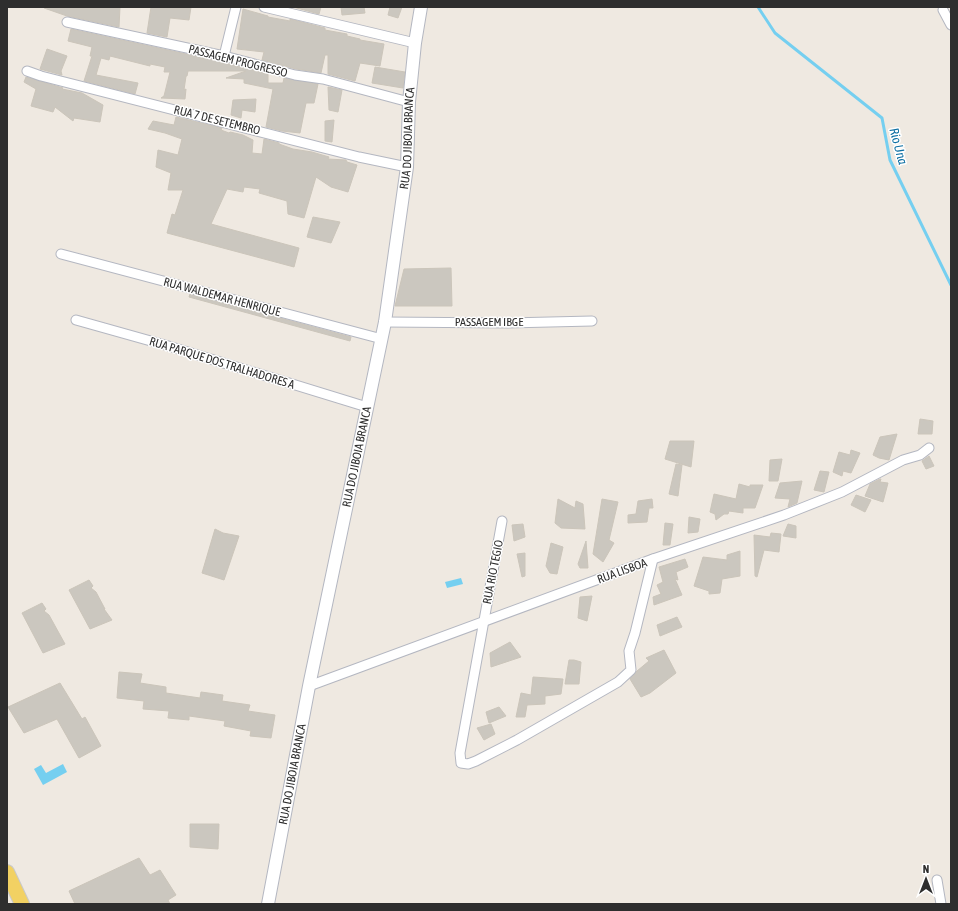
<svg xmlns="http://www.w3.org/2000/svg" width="958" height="911" font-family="'Asap Condensed',sans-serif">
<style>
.water{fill:#75cff0}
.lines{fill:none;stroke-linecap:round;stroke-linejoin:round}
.stream{stroke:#75cff0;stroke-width:3}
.building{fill:#cbc7bf;stroke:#cbc5ba}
.minor-casing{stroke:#b4b7c1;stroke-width:11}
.secondary-casing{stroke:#b4b7c1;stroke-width:14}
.primary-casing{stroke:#c9c9c9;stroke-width:16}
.minor{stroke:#fff;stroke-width:9}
.secondary{stroke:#fff;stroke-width:12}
.primary{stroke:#f2d163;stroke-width:14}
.labels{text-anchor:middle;stroke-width:3;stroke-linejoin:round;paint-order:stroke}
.street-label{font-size:12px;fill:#2e2e2e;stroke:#fff}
.water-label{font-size:13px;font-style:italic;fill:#0d6fa3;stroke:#fff}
</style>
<rect width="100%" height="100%" fill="#efe9e1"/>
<g class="water">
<polygon points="461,578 463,584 447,588 445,582"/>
<polygon points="63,764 67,772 43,785 34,769 41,765 46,773"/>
</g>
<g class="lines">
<polyline class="stream" points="758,7 775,33 882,118 890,160 951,285"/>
</g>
<g class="building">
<polygon points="45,7 120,7 119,27 67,16 44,8"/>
<polygon points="151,7 191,7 189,20 170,18 167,37 147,33"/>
<polygon points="293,7 321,7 319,14"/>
<polygon points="341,7 364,7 365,13 342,15"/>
<polygon points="390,7 402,7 398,18 388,15"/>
<polygon points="243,9 268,16 268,17 290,21 290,19 325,28 325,30 347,34 347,36 360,39 360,40 384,44 380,66 360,63 355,81 328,74 328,55 325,55 321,73 296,69 262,60 264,52 237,49"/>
<polygon points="71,29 223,62 268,74 268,83 283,83 284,78 318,84 314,103 306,103 300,133 282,131 266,127 273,89 244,83 244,79 226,78 246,71 188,71 187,76 186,76 184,90 186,89 185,99 161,98 164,96 170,72 164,72 165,67 150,64 150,66 110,56 109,60 101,58 96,75 138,83 135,94 84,81 92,56 90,56 92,47 68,41"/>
<polygon points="47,49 67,56 61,71 62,75 40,69"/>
<polygon points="375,67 405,72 403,88 372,83"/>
<polygon points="26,77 63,88 62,89 82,93 103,105 100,122 74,118 73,121 55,107 53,112 31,106 36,89 24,82"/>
<polygon points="328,87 342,90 338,112 329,110"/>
<polygon points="256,99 255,112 242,110 241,118 231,115 233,100"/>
<polygon points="176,117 222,128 221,130 229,133 230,132 243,135 253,140 252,153 262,154 264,139 279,143 279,144 293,149 312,152 329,157 328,159 346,160 347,162 357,165 348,192 331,187 316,177 304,218 288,214 287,201 259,193 260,189 244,187 243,192 227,189 211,224 299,248 294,267 167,233 172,214 175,215 183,190 168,190 171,173 156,167 158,150 178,155 182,139 165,133 148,129 153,121 174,125"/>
<polygon points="334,120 332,142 325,141 325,121"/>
<polygon points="313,217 340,222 331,243 307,237"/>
<polygon points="451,268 452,306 395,306 404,269"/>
<polygon points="190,294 351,337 350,341 189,297"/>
<polygon points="920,419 933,421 932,434 918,434"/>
<polygon points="897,434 889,460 879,458 873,455 880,437"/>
<polygon points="670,441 694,441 691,467 665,459"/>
<polygon points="851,450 860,453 851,473 843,471 842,476 833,472 839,452 850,455"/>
<polygon points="929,456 934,466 926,469 922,461"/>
<polygon points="782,459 778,481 769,481 770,460"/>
<polygon points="676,464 682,465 678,496 669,494"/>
<polygon points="820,471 829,472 824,492 814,490"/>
<polygon points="880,479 881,479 880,482 888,483 883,502 865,496 870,484"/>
<polygon points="802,481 797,503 788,507 790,499 775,498 780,483"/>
<polygon points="739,484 750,487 750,485 763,485 755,508 743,508 743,513 729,511 728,514 724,514 716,520 715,514 710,512 714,494 736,499"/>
<polygon points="856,495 871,500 865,512 851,505"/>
<polygon points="558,499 575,508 576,501 583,504 585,529 561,528 555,523"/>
<polygon points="602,499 618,502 609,540 614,543 603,562 593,554"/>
<polygon points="652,499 653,508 649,508 647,522 628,523 628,515 636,514 638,501"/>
<polygon points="689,517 700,519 698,532 688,533"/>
<polygon points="665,523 673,524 670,545 663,545"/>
<polygon points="523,524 525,537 514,541 512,525"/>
<polygon points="788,524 796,526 796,538 783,536"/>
<polygon points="215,529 223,533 239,536 224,580 202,573"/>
<polygon points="771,533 781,534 779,552 764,550 757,577 755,576 754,535 770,537"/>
<polygon points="586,541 588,568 580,568 578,564"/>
<polygon points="551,543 563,547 557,574 550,573 546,566"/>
<polygon points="740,551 740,576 722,579 720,593 709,594 709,591 694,586 703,557 727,560 727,555"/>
<polygon points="525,553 525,576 522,577 517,554"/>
<polygon points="685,559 688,567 676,572 678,580 675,579 682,595 654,605 653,597 661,594 657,585 663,582 659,567"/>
<polygon points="89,580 93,586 91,588 96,592 105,609 104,609 112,620 90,629 69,590"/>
<polygon points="592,596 587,621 578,618 580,597"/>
<polygon points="42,603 46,609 44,611 49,615 65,644 43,653 22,613"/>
<polygon points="677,617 682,627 660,636 657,625"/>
<polygon points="510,642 521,657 491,667 490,653"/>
<polygon points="664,650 676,673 650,693 641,697 630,679 637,671 649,661 646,658"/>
<polygon points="569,660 574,660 581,662 579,684 565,684"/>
<polygon points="119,672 142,674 140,683 166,687 166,693 200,698 201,692 223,695 222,701 250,705 248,711 275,715 271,738 250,736 251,731 224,726 225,721 189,716 189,720 168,718 169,711 143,709 144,701 117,698"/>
<polygon points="533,677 563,679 561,694 545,696 545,704 527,705 525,717 516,717 521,693 531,695"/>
<polygon points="60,683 82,719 85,717 101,746 79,758 57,719 24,733 8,707"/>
<polygon points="499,707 506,716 489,723 486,712"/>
<polygon points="491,724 495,734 484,740 477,728"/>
<polygon points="190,824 219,824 218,849 190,847"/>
<polygon points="139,858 150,875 160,870 176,895 168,900 170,904 75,904 69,891"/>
</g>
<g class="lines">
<defs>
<g id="minor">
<polyline points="264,7 415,43"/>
<polyline points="943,10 951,25"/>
<polyline points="67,22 224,56 295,75 323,79 409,102"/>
<polyline points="224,56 236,7"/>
<polyline points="27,71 41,76 359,157 407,167"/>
<polyline points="61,254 382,339"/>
<polyline points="76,320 165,345 367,407"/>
<polyline points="385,322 508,323 592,321"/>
<polyline points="502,521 460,753 461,763 468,764 476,761 517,740 618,682 631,670 629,651 635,633 653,559"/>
<polyline points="309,686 653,559 784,515 842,492 903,460 920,455 929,448"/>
<polyline points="937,880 941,904"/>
</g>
<g id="secondary">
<path id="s1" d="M268 904 309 686 385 322 407 167 409 102 415 43 421 7"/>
</g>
<polyline id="primary" points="7,872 22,904"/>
</defs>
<use href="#minor" class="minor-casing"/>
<use href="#secondary" class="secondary-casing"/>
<use href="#primary" class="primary-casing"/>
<use href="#minor" class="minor"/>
<use href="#secondary" class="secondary"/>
<use href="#primary" class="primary"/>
</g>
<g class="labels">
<g class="street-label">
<text transform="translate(238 61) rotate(14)" y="4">PASSAGEM PROGRESSO</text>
<text transform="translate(217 120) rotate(14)" y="4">RUA 7 DE SETEMBRO</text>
<text dy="4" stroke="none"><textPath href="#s1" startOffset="779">RUA DO JIBOIA BRANCA</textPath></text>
<text transform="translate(222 297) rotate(15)" y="4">RUA WALDEMAR HENRIQUE</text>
<text x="489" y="326">PASSAGEM IBGE</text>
<text transform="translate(222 363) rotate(17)" y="4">RUA PARQUE DOS TRALHADORES A</text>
<text dy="4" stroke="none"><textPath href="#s1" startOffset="456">RUA DO JIBOIA BRANCA</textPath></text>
<text transform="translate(622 571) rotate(-20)" y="4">RUA LISBOA</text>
<text transform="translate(493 572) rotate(-79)" y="4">RUA RIO TEGIO</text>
<text dy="4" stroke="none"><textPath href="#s1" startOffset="132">RUA DO JIBOIA BRANCA</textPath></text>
</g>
<g class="water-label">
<text transform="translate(899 146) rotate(75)" y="5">Rio Una</text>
</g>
</g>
<rect width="958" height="911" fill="none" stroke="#2e2e2e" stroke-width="16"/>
<g transform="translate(926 879)" stroke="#ffffff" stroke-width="3" paint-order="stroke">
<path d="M0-3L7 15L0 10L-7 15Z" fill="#2e2e2e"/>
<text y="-6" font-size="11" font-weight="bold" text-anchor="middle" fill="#2e2e2e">N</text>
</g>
</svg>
